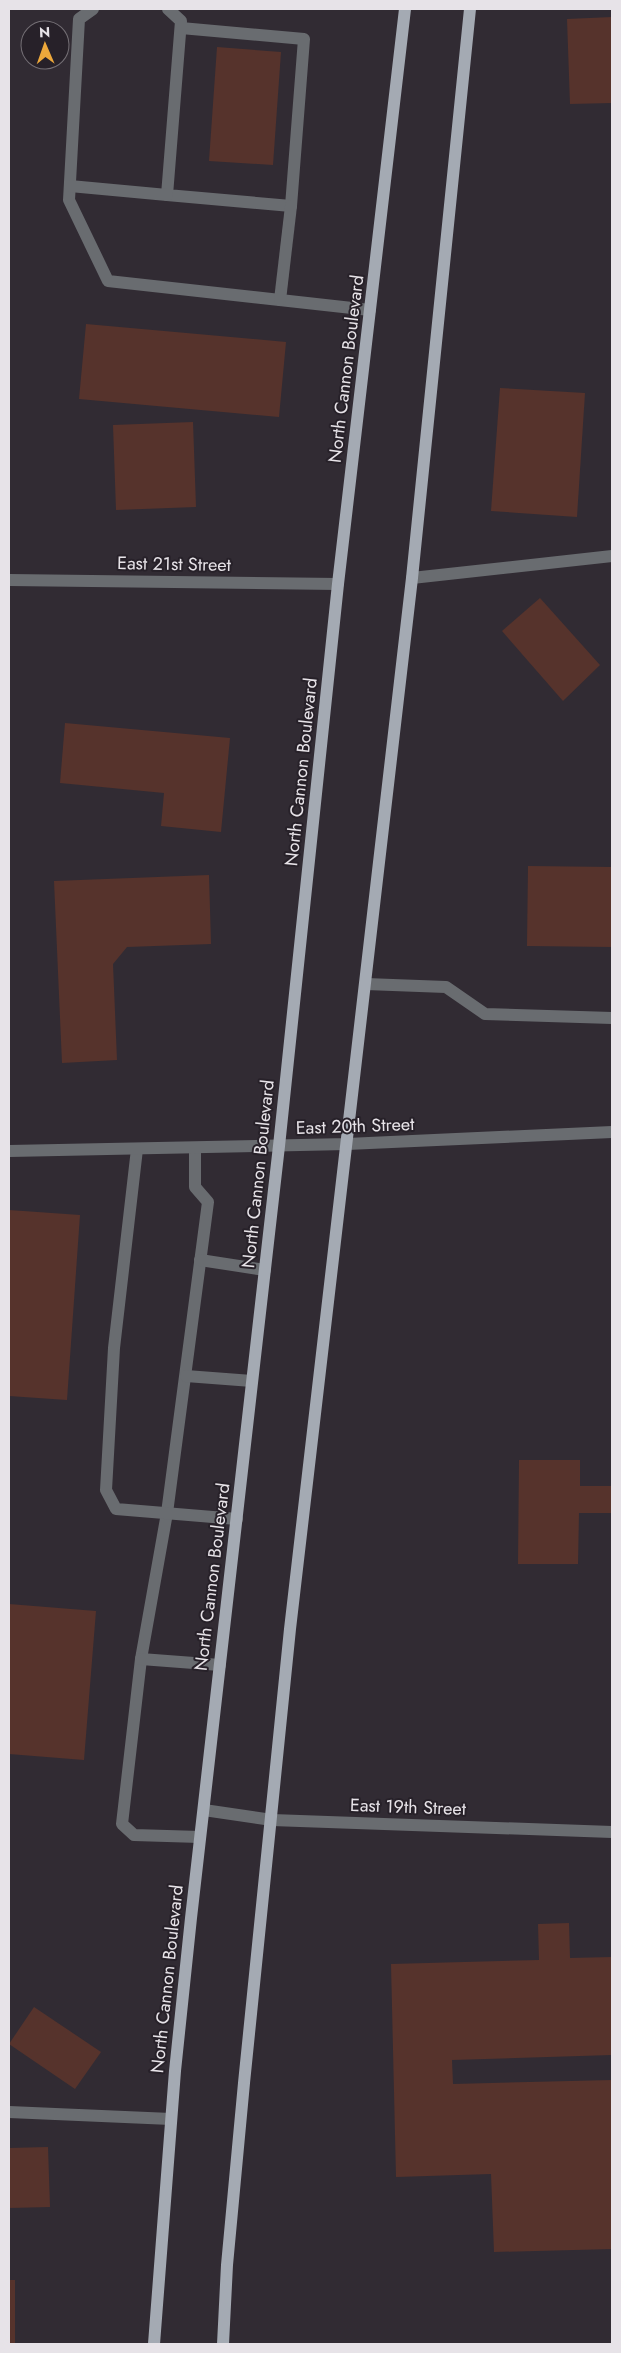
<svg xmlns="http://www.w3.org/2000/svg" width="621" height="2353" font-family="Jost,sans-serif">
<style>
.building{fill:#56332c}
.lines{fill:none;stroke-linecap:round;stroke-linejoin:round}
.minor{stroke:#696c70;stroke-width:12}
.major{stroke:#a4aab3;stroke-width:12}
.labels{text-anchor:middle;stroke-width:4;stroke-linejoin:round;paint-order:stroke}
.street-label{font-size:18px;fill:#e7e3e8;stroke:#272129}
</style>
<rect width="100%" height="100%" fill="#312b33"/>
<g class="building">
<polygon points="612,17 612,103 570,104 567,19"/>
<polygon points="217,47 281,52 273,165 209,161"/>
<polygon points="86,324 286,342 279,417 79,399"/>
<polygon points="500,388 585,393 577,517 491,511"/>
<polygon points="193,422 196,507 116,510 113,425"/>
<polygon points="540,598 600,665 563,701 502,631"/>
<polygon points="65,723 230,738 221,832 161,826 164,793 60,783"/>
<polygon points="528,866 612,867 612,947 527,946"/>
<polygon points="209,875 211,944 127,947 113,964 117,1060 62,1063 54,881"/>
<polygon points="9,1210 80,1215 67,1400 9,1396"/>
<polygon points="519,1460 580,1460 580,1486 612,1486 612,1513 579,1513 578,1564 518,1564"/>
<polygon points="9,1604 96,1611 84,1760 9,1754"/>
<polygon points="569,1923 570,1958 612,1957 612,2055 452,2060 453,2084 612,2080 612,2249 494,2252 491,2174 396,2177 391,1964 539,1960 538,1924"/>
<polygon points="34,2007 101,2052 75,2089 9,2044"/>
<polygon points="48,2147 50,2207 9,2208 9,2148"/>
<rect x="9" y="2280" width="6" height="64"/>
</g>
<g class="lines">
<g class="minor">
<polyline points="93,9 79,19 69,200 108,281 370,310"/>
<polyline points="168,9 181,21 167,195 291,206 304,39 181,28"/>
<polyline points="70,186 167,195"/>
<polyline points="280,300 291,206"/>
<polyline points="412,578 612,556"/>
<polyline points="9,580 338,584"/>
<polyline points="366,984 446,987 485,1014 612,1018"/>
<polyline points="195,1148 195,1187 208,1202 167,1513 141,1659 122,1824 134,1835 200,1837"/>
<polyline points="137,1149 114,1348 106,1490 116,1509 237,1519"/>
<polyline points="9,1151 347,1144 612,1132"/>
<polyline points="200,1260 265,1270"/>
<polyline points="186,1376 252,1381"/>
<polyline points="141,1659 220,1665"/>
<polyline points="204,1810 272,1820 612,1832"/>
<polyline points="9,2112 171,2119"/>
</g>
<g class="major">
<polyline points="154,2344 175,2071 191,1918 279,1146 338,584 405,9"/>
<polyline points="223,2344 227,2265 244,2083 290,1629 412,578 470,9"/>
</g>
</g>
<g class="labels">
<g class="street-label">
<text transform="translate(346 369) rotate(-83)" y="6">North Cannon Boulevard</text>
<text transform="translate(174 564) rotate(1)" y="6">East 21st Street</text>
<text transform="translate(301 772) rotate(-84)" y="6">North Cannon Boulevard</text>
<text transform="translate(355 1126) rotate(-2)" y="6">East 20th Street</text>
<text transform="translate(258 1174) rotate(-84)" y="6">North Cannon Boulevard</text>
<text transform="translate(212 1577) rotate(-83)" y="6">North Cannon Boulevard</text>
<text transform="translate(408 1807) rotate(2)" y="6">East 19th Street</text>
<text transform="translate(167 1979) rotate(-84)" y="6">North Cannon Boulevard</text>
</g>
</g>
<rect width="621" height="2353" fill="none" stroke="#e7e3e8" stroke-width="20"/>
<g transform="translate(45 45) rotate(358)"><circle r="24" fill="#272129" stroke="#746f75"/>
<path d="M0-4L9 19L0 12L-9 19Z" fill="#eda83b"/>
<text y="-8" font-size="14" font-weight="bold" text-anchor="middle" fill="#e7e3e8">N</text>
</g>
</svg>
